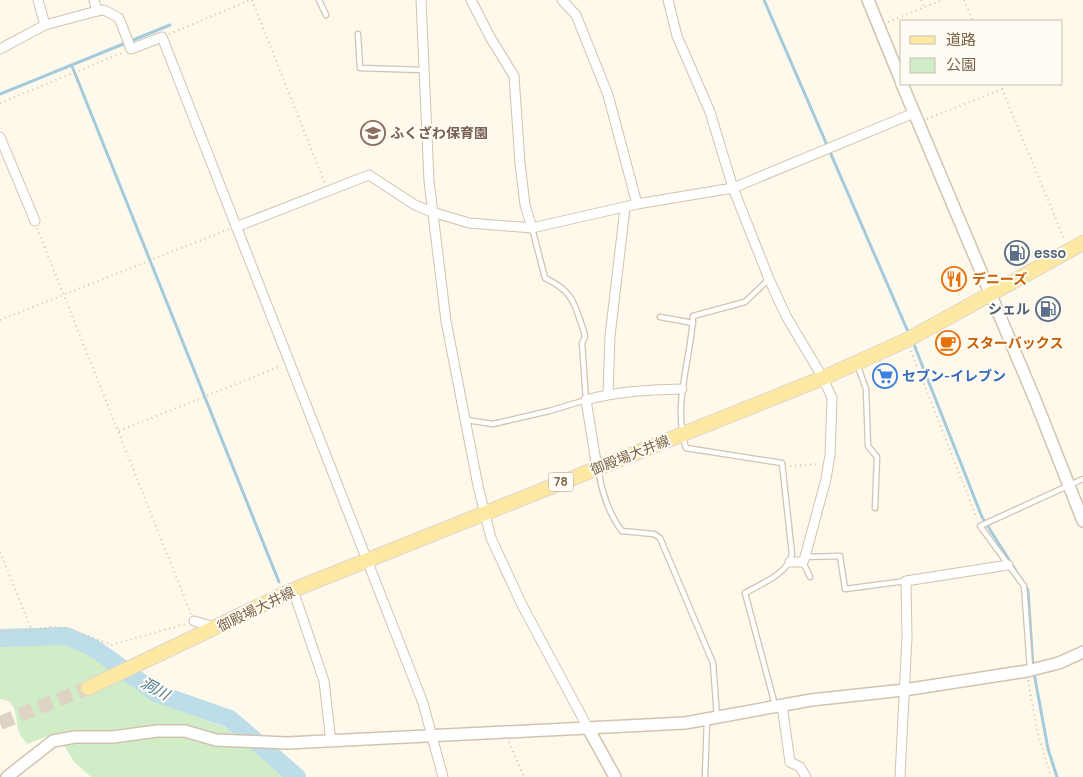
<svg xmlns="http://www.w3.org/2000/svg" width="1083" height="777" font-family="Manrope,'Noto Sans JP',sans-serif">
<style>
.green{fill:#d1edc8}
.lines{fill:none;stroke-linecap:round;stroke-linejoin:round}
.stream{stroke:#a3cbdc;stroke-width:3}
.river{stroke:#bddde9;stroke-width:18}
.primary-tunnel{stroke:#ddd4c3;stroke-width:14;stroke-dasharray:14 7;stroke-linecap:butt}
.service-casing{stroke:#d2c3af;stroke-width:7}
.minor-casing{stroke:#d2c3af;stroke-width:11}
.tertiary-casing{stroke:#d2c3af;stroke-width:14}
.primary-casing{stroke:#ddd6d0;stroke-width:16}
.path{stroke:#dbc1a3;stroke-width:2;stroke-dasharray:1 4;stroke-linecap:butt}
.service{stroke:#fff;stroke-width:4.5}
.minor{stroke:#fff;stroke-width:9}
.tertiary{stroke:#fff;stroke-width:11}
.primary{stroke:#fee9a2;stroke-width:14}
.labels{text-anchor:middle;stroke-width:4;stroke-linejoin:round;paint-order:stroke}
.shield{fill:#fffcf3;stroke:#a3917d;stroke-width:1}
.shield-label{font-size:12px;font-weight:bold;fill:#7b634b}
.education-label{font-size:14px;font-weight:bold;fill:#785e54;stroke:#fffcf3;text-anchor:start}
.service-label{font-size:14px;font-weight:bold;fill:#4e5e75;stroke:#fffcf3;text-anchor:start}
.food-label{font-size:14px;font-weight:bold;fill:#c56008;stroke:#fffcf3;text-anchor:start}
.shop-label{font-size:14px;font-weight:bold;fill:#366cbe;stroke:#fffcf3;text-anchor:start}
.street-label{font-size:14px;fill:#7b634b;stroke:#fffcf3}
.water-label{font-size:15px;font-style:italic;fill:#437890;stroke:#fffcf3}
</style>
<rect width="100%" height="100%" fill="#fef9eb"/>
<path class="green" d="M53 642 86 651 145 694 181 711 235 731 290 777H91L75 763 56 733 27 744C25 741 21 737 20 734 14 722 20 700 0 699V643Z"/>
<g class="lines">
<g class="stream">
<polyline points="764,0 909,334"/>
<polyline points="72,66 279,582"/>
<polyline points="0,94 170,25"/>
<polyline points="913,342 982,517 1028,590 1033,667"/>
<polyline points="1034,673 1048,749 1057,777"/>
</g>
<polyline class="river" points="0,638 66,636 94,648 156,693 230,719 297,777"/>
<polyline class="primary-tunnel" points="0,723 88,688"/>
<defs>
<g id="service">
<polyline points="319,0 326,15"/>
<polyline points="358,34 360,68 424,70"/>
<path d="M769 279 745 302 693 316C691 361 672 404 686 448L782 463 792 554C787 575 762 583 745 593L775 705"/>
<polyline points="660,317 693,323"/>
<polyline points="857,364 866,389 868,446 877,457 875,508"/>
<path d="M466 420 493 424 549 411 586 400 582 343 585 337 584 332C574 303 574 292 545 278L532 228"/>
<path d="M598 469C601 489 609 515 622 531L654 534 660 538 713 663 717 717"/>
<polyline points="805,557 840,556 845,589 906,581"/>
<polyline points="803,562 810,577"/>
<polyline points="1030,668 1024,586 980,526 1083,479"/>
<polyline points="705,777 707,720"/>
</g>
<g id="minor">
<polyline points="38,0 45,25"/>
<polyline points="421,0 429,181 446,321 478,486 491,538 522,605 588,728"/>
<polyline points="471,0 490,37 514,76 520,163 525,205 532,228"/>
<polyline points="562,0 576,15 608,95 637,204"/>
<polyline points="668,0 677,36 710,112 733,188 769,279 786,316 823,378 832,398 830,455 826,479 805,557 803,562 790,562"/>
<polyline points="97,11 104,10 119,18 131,49 162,37 423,703 443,777"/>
<polyline points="0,49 45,25 97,11 94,0"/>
<polyline points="0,137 35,221"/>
<polyline points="236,227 369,175 415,205 432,212 469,223 532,228 637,204 733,188 914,113"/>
<polyline points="608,394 610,336 625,208"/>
<path d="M597 468 586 400C618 391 649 390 682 389"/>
<polyline points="293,590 324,681 331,742"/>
<polyline points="194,621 215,627"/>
<polyline points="782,705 790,762 800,767 806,777"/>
<polyline points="900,777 907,637 906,581 1008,565"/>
</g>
<g id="tertiary">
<polyline points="868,0 902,83"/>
<polyline points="902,84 1036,402 1083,521"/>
<polyline points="588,728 615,777"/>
<polyline points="7,777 53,741 75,737 113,737 157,731 185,731 216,740 287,743 685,723 811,700 904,690 1027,671 1059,663 1083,652"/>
</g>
<polyline id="primary" points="88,688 293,590 823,378 907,340 1083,243"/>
</defs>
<use href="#service" class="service-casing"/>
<use href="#minor" class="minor-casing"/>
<use href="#tertiary" class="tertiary-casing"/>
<use href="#primary" class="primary-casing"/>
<g class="path">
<polyline points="252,0 325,184"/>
<polyline points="921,0 924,7"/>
<polyline points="964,0 973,21"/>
<polyline points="888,22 942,0"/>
<polyline points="169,34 250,0"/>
<polyline points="1000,84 1065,241"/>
<polyline points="0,103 122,53"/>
<polyline points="927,119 1002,89"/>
<polyline points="37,228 191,614"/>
<polyline points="0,320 229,229"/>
<polyline points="911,351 977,519"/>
<polyline points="119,431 281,366"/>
<polyline points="790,466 820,464"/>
<polyline points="0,552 32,631"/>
<polyline points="0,632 32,631 50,627 67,628 112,645 185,624"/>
<polyline points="1028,680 1037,731 1051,777"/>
<polyline points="509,742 524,777"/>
</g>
<use href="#service" class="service"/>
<use href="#minor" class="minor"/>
<use href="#tertiary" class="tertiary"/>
<use href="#primary" class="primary"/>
</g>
<defs>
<symbol id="school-ring" viewBox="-11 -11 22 22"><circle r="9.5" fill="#fffcf3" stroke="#8d6e63" stroke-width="1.5"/><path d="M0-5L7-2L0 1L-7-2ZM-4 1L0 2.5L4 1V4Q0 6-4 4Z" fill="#8d6e63"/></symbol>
<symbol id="fuel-ring" viewBox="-11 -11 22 22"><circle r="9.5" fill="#fffcf3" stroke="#5c6f8a" stroke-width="1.5"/><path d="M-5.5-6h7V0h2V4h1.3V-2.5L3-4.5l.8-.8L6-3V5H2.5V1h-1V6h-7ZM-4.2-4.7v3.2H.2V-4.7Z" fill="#5c6f8a"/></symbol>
<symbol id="restaurant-ring" viewBox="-11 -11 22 22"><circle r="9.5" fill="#fffcf3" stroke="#e8710a" stroke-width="1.5"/><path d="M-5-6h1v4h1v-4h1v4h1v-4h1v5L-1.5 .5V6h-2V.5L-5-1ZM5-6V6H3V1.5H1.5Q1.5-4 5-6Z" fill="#e8710a"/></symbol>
<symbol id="cafe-ring" viewBox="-11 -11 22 22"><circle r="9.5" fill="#fffcf3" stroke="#e8710a" stroke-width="1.5"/><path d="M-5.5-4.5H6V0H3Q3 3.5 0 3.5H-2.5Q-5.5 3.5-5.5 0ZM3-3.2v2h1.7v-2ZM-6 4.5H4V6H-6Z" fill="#e8710a"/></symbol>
<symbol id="supermarket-ring" viewBox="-11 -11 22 22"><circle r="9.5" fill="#fffcf3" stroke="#3f7fe0" stroke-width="1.5"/><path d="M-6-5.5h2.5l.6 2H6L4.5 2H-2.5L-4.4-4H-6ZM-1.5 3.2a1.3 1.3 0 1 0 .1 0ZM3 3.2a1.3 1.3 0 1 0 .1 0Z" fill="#3f7fe0"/></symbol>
</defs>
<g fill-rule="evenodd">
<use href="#school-ring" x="359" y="119" width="28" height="28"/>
<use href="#fuel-ring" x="1003" y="239" width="28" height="28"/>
<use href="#restaurant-ring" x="940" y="265" width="28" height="28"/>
<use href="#fuel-ring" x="1034" y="295" width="28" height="28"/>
<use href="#cafe-ring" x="934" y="329" width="28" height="28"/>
<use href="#supermarket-ring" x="871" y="362" width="28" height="28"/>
</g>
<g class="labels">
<rect class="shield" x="548.5" y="472.5" width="25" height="19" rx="4"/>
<g class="shield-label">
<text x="561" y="486">78</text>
</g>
<g class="education-label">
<text x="390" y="138">ふくざわ保育園</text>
</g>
<g class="service-label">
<text x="1034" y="258">esso</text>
<text x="1030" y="314" text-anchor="end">シェル</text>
</g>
<g class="food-label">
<text x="972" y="284">デニーズ</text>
<text x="966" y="348">スターバックス</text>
</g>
<g class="shop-label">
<text x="902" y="381">セブン-イレブン</text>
</g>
<g class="street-label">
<text transform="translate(630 455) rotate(-22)" y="5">御殿場大井線</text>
<text transform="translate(256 609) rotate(-26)" y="5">御殿場大井線</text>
</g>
<g class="water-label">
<text transform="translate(155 689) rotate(29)" y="5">洞川</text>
</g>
</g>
<rect x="900" y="20" width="162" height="65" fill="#fffcf3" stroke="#cabfb0"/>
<rect x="910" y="36" width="25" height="8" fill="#fee9a2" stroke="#cabfb0"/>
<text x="946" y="45" font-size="15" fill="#7b634b">道路</text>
<rect x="910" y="58" width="25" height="15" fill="#d1edc8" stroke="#cabfb0"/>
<text x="946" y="70" font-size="15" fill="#7b634b">公園</text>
</svg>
